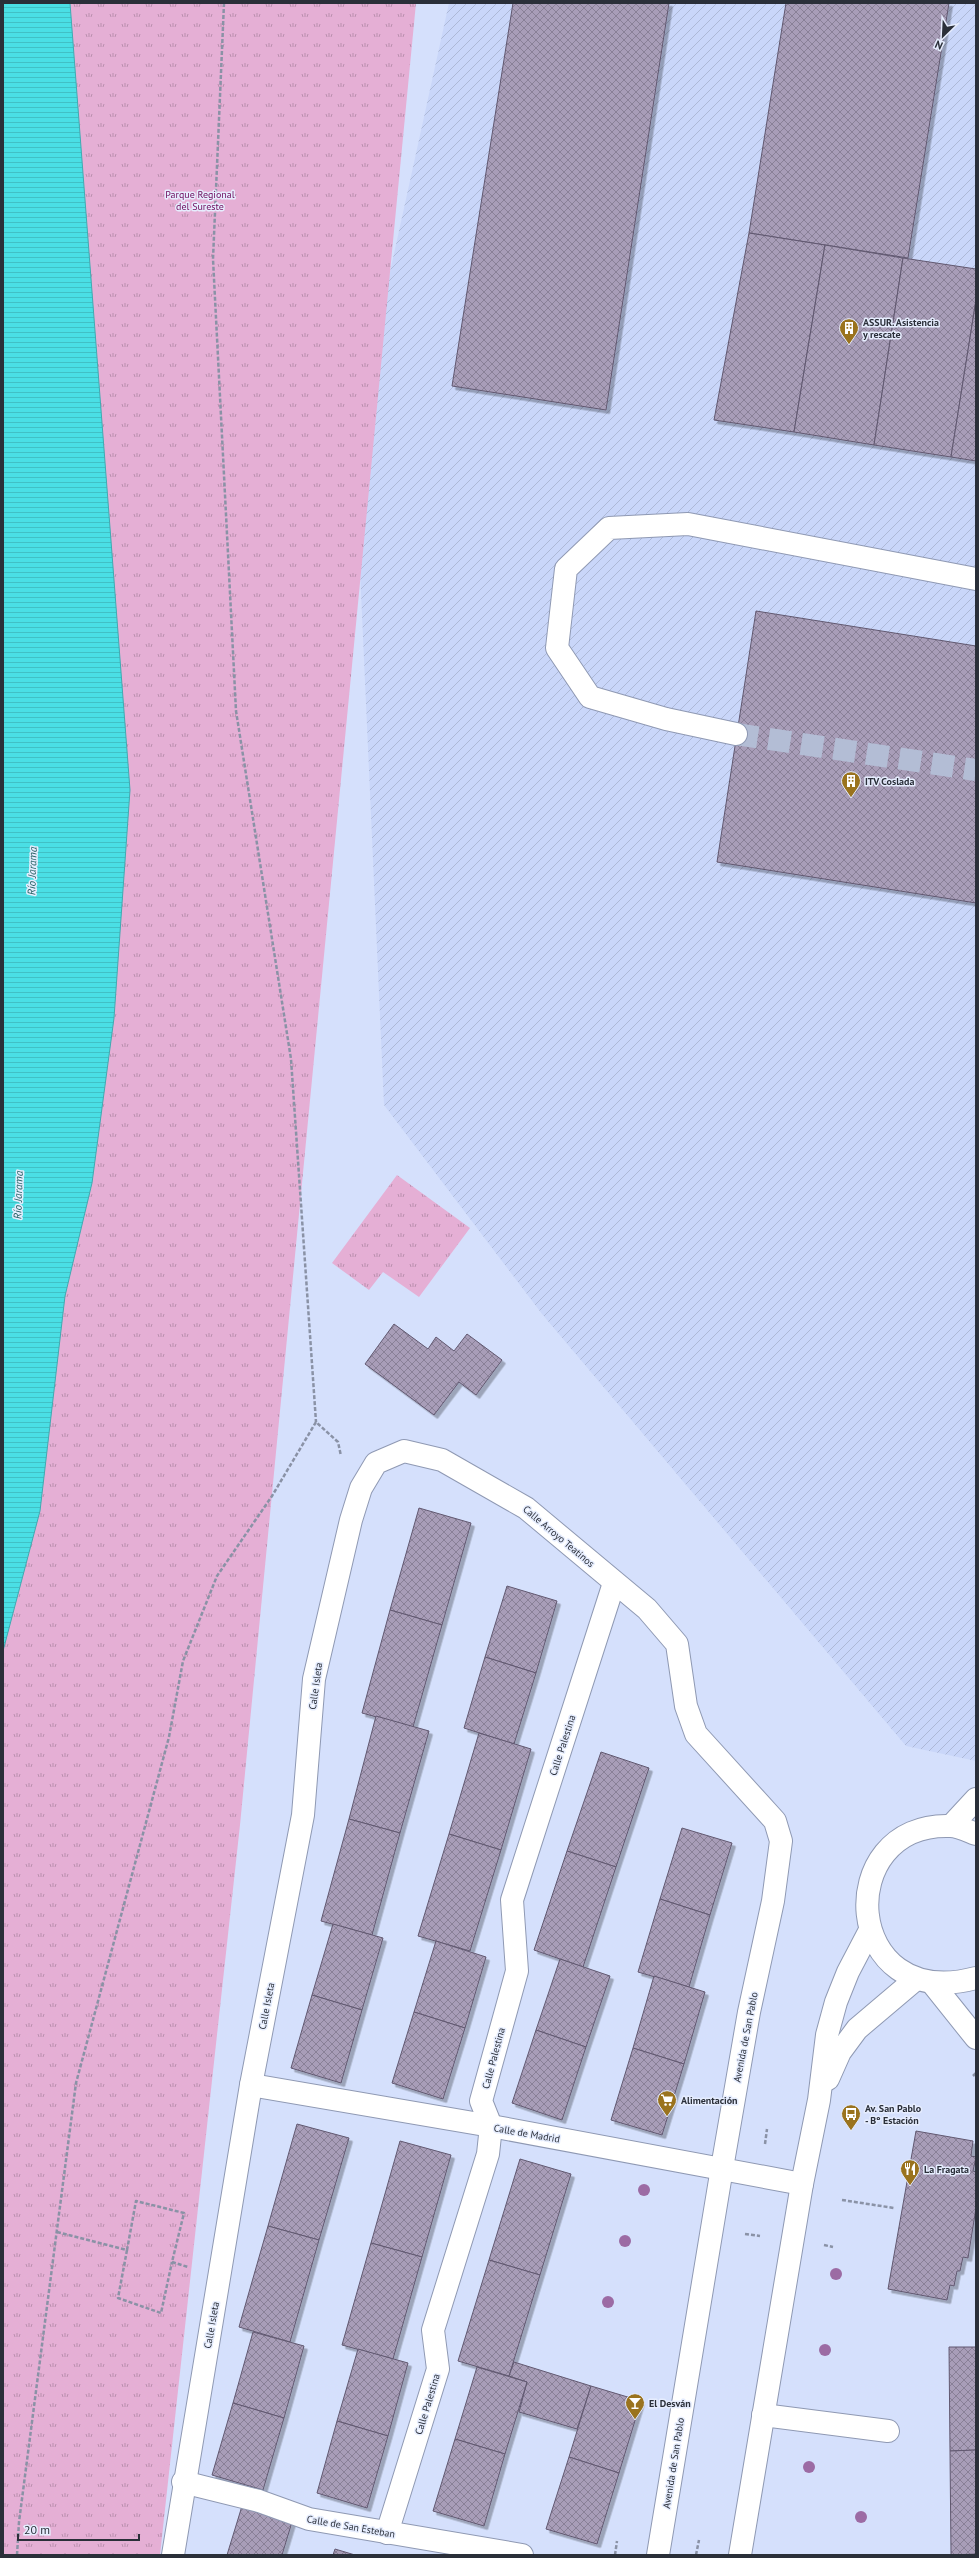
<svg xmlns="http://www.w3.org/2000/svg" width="979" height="2558" font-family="'PT Sans',sans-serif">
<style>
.industrial{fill:url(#industrial-furrows)}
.park{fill:url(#park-tufts)}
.water{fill:url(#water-rules);stroke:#40aab1}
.building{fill:url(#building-cross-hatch);stroke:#615870;filter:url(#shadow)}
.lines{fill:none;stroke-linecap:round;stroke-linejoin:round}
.minor-tunnel{stroke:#b3bdd5;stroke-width:22;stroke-dasharray:22 11;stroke-linecap:butt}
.minor-casing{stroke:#8f99b3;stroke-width:24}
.path{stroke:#8a92a6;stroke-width:2.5;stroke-dasharray:4 2;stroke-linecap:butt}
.minor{stroke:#fff;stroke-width:22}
.tree{fill:#9c6ba4}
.labels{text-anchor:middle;stroke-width:3;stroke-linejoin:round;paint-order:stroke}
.park-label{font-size:10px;fill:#6e0b5c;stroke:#e6edfe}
.poi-label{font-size:10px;font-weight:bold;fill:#2a2f39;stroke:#e6edfe;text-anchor:start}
.street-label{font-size:10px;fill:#2a2f39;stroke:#e6edfe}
.water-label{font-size:11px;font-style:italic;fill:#215e60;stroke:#e6edfe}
</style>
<defs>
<pattern id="industrial-furrows" width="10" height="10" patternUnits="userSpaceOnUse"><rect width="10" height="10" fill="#c9d6f9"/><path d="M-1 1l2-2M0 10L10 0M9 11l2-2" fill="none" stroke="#adb8d6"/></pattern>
<pattern id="park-tufts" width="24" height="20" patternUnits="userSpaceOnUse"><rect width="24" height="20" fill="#e5afd5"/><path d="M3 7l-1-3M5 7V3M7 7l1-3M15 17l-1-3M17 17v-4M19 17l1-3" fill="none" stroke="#ba8fae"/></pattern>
<pattern id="water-rules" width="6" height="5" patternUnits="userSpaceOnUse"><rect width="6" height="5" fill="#4adfe5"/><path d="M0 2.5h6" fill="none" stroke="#41c0c5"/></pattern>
<pattern id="building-cross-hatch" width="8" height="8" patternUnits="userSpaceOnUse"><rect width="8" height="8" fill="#a89db8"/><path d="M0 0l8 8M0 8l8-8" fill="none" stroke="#898097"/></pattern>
<filter id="shadow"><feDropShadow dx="3.5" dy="3.5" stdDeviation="0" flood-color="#0004"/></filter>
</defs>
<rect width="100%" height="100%" fill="#d5e0fc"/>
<polygon class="industrial" points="449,3 976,3 976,1761 906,1746 542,1314 384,1105 354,436"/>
<g class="park">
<polygon points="3,3 416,3 240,1825 160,2555 3,2555"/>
<polygon points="397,1175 470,1228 419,1297 383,1272 369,1290 332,1263"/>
</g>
<polygon class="water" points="3,3 70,3 130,790 114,1018 92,1183 65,1296 40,1511 3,1651"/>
<g class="building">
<polygon points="513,3 669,3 606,410 452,386"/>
<polygon points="786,3 949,3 908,258 749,233"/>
<polygon points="749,233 825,245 794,432 714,420"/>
<polygon points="825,245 903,258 874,445 794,432"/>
<polygon points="903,258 976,269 976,300 951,457 874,445"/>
<polygon points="976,300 976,461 951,457"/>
<polygon points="756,611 976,646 976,903 717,862"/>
<polygon points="394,1324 428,1349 436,1337 454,1351 467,1334 502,1360 476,1395 459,1382 434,1415 365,1364"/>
<polygon points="419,1508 471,1523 442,1625 390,1610"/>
<polygon points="507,1586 557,1601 536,1673 485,1657"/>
<polygon points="390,1610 442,1625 413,1727 362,1713"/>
<polygon points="485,1657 536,1673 514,1744 464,1728"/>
<polygon points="376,1716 429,1731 400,1833 349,1819"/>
<polygon points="479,1733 531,1749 501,1850 449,1834"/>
<polygon points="601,1752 649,1768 616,1867 567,1851"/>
<polygon points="349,1819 400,1833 372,1935 321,1921"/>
<polygon points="682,1828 732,1843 710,1915 660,1899"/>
<polygon points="449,1834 501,1850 470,1951 418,1936"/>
<polygon points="567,1851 616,1867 583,1967 534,1950"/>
<polygon points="660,1899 710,1915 689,1987 638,1972"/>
<polygon points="333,1924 383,1938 362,2010 312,1995"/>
<polygon points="436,1941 486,1957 465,2028 414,2012"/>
<polygon points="560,1959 610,1976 586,2047 536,2030"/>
<polygon points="654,1976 705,1992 684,2064 633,2048"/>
<polygon points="312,1995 362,2010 341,2083 291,2068"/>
<polygon points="414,2012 465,2028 443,2099 392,2083"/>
<polygon points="536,2030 586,2047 562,2120 512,2103"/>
<polygon points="633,2048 684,2064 662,2135 611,2120"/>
<polygon points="297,2124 349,2138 319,2240 268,2226"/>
<polygon points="916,2131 973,2141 971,2156 976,2157 973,2171 976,2172 976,2208 968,2258 963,2257 960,2271 957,2271 954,2286 950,2285 947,2300 888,2289"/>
<polygon points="400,2141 451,2155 422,2257 371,2243"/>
<polygon points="520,2159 571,2174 540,2275 489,2260"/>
<polygon points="268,2226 319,2240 290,2342 239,2327"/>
<polygon points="371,2243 422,2257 393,2359 342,2345"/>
<polygon points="489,2260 540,2275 509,2376 458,2361"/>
<polygon points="253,2332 304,2346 284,2418 233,2403"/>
<polygon points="949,2347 976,2347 976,2450 950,2451"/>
<polygon points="358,2349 408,2363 388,2436 337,2421"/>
<polygon points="514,2362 591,2386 577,2429 519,2412 527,2382 509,2376"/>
<polygon points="477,2367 527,2382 505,2454 455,2439"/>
<polygon points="591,2386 641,2401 619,2473 569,2457"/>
<polygon points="233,2403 284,2418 263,2490 212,2475"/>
<polygon points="337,2421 388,2436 367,2508 317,2493"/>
<polygon points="455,2439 505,2454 484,2526 433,2511"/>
<polygon points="976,2450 976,2554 951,2555 950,2451"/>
<polygon points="569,2457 619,2473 597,2544 546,2529"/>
<polygon points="242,2506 292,2522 282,2555 227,2555"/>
<polygon points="335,2549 355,2555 333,2555"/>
</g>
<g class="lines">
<polyline class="minor-tunnel" points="736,734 976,770"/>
<defs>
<g id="minor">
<polyline points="736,734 666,719 590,697 557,648 566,569 609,528 688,524 976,579"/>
<polyline points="951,1826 976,1799"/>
<path d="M976 1834C968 1831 958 1826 950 1826 831 1822 841 2014 976 1978"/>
<polyline points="932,1983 976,2038"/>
<polyline points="828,2079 840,2052 857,2029 916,1979"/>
<polyline points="251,2085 491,2126 802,2184"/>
<polyline points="763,2415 888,2431"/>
<polyline points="183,2482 259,2501 309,2519 522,2555"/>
<polyline points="387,2533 438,2369 433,2330 488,2154 491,2126 481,2101 517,1971 512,1900 614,1583"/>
<polyline points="173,2555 251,2085 303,1815 314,1679 351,1520 361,1488 376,1463 404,1451 442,1460 526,1508 647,1609 677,1644 686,1706 696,1734 775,1821 781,1841 773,1901 749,2012 722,2168 658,2555"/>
<polyline points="740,2555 802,2184 819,2100 827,2035 836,2002 848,1972 870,1930"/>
</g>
</defs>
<use href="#minor" class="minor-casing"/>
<g class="path">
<polyline points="224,3 213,259 236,711 291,1059 316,1422"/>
<polyline points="973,2076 976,2073"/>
<polyline points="765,2144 767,2129"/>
<polyline points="842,2200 894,2208"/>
<polyline points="57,2232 127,2250 136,2201 184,2213 172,2262 188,2267"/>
<polyline points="745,2234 760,2236"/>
<polyline points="824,2245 833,2247"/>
<polyline points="127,2250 118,2298 161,2313 172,2262"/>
<polyline points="17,2555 19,2522 76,2083 169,1737 183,1661 217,1576 272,1496 316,1422 338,1442 341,1456"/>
<polyline points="615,2555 617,2541"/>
<polyline points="696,2555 699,2540"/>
</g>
<use href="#minor" class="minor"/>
</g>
<g class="tree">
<circle cx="644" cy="2190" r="6"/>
<circle cx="625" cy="2241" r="6"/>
<circle cx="836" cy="2274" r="6"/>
<circle cx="608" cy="2302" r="6"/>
<circle cx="825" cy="2350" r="6"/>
<circle cx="809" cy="2467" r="6"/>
<circle cx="861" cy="2517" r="6"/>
</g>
<defs>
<symbol id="building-pin" viewBox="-11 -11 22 30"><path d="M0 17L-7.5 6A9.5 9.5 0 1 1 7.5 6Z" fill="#9a731e" stroke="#e6edfe"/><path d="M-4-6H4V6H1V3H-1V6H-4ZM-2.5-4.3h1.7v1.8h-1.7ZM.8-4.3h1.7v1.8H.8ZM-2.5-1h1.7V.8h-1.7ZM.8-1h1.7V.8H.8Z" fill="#fff"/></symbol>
<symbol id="supermarket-pin" viewBox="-11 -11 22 30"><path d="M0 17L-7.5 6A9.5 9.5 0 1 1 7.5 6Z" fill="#9a731e" stroke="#e6edfe"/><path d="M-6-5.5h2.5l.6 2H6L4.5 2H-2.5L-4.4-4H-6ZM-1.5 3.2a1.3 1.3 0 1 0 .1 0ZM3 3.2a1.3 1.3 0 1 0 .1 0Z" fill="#fff"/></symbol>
<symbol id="bus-pin" viewBox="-11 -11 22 30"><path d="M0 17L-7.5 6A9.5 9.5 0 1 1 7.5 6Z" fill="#9a731e" stroke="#e6edfe"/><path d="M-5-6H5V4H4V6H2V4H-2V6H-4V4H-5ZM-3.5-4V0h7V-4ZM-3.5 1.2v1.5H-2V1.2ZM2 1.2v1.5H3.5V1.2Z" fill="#fff"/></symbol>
<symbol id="restaurant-pin" viewBox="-11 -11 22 30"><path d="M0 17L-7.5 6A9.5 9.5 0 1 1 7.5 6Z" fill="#9a731e" stroke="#e6edfe"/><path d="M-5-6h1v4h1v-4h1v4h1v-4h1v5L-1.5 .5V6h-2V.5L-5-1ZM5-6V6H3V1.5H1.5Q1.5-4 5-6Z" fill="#fff"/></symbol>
<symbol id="bar-pin" viewBox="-11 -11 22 30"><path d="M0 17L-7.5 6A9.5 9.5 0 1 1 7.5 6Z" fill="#9a731e" stroke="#e6edfe"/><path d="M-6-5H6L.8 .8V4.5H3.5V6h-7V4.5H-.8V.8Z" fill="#fff"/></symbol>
</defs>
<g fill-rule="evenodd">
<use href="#building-pin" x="838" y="317" width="22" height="30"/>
<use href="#building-pin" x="840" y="770" width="22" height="30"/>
<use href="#supermarket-pin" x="656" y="2089" width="22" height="30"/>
<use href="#bus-pin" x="840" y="2103" width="22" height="30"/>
<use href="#restaurant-pin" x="899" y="2158" width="22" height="30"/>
<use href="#bar-pin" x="624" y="2392" width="22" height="30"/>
</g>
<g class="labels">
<g class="park-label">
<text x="200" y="198">Parque Regional<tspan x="200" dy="12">del Sureste</tspan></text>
</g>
<g class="poi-label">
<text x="863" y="326">ASSUR. Asistencia<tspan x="863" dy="12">y rescate</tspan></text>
<text x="865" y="785">ITV Coslada</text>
<text x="681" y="2104">Alimentación</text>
<text x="865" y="2112">Av. San Pablo<tspan x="865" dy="12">- Bº Estación</tspan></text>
<text x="924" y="2173">La Fragata</text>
<text x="649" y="2407">El Desván</text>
</g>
<g class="street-label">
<text transform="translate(559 1536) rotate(40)" y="4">Calle Arroyo Teatinos</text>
<text transform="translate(315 1686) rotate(-82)" y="4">Calle Isleta</text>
<text transform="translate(562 1745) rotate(-72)" y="4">Calle Palestina</text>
<text transform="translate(266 2006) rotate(-79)" y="4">Calle Isleta</text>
<text transform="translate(745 2037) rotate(-79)" y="4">Avenida de San Pablo</text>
<text transform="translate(493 2058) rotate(-75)" y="4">Calle Palestina</text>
<text transform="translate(527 2133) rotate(10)" y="4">Calle de Madrid</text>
<text transform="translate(211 2325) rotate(-80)" y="4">Calle Isleta</text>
<text transform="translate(427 2404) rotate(-73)" y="4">Calle Palestina</text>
<text transform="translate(673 2463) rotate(-81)" y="4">Avenida de San Pablo</text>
<text transform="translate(351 2526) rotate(10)" y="4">Calle de San Esteban</text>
</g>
<g class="water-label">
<text transform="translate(32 871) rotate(-88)" y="4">Río Jarama</text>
<text transform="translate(18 1195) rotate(-88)" y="4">Río Jarama</text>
</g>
</g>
<rect width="979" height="2558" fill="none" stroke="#2a2f39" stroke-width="8"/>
<g transform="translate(943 36) rotate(204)" stroke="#e6edfe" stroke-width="3" paint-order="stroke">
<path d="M0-3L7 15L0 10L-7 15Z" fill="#2a2f39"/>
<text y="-6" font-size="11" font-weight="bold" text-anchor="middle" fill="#2a2f39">N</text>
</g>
<path d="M18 2534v6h121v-6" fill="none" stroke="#2a2f39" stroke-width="2"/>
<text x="24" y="2534" font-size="12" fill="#2a2f39" stroke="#e6edfe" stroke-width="3" paint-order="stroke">20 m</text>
</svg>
